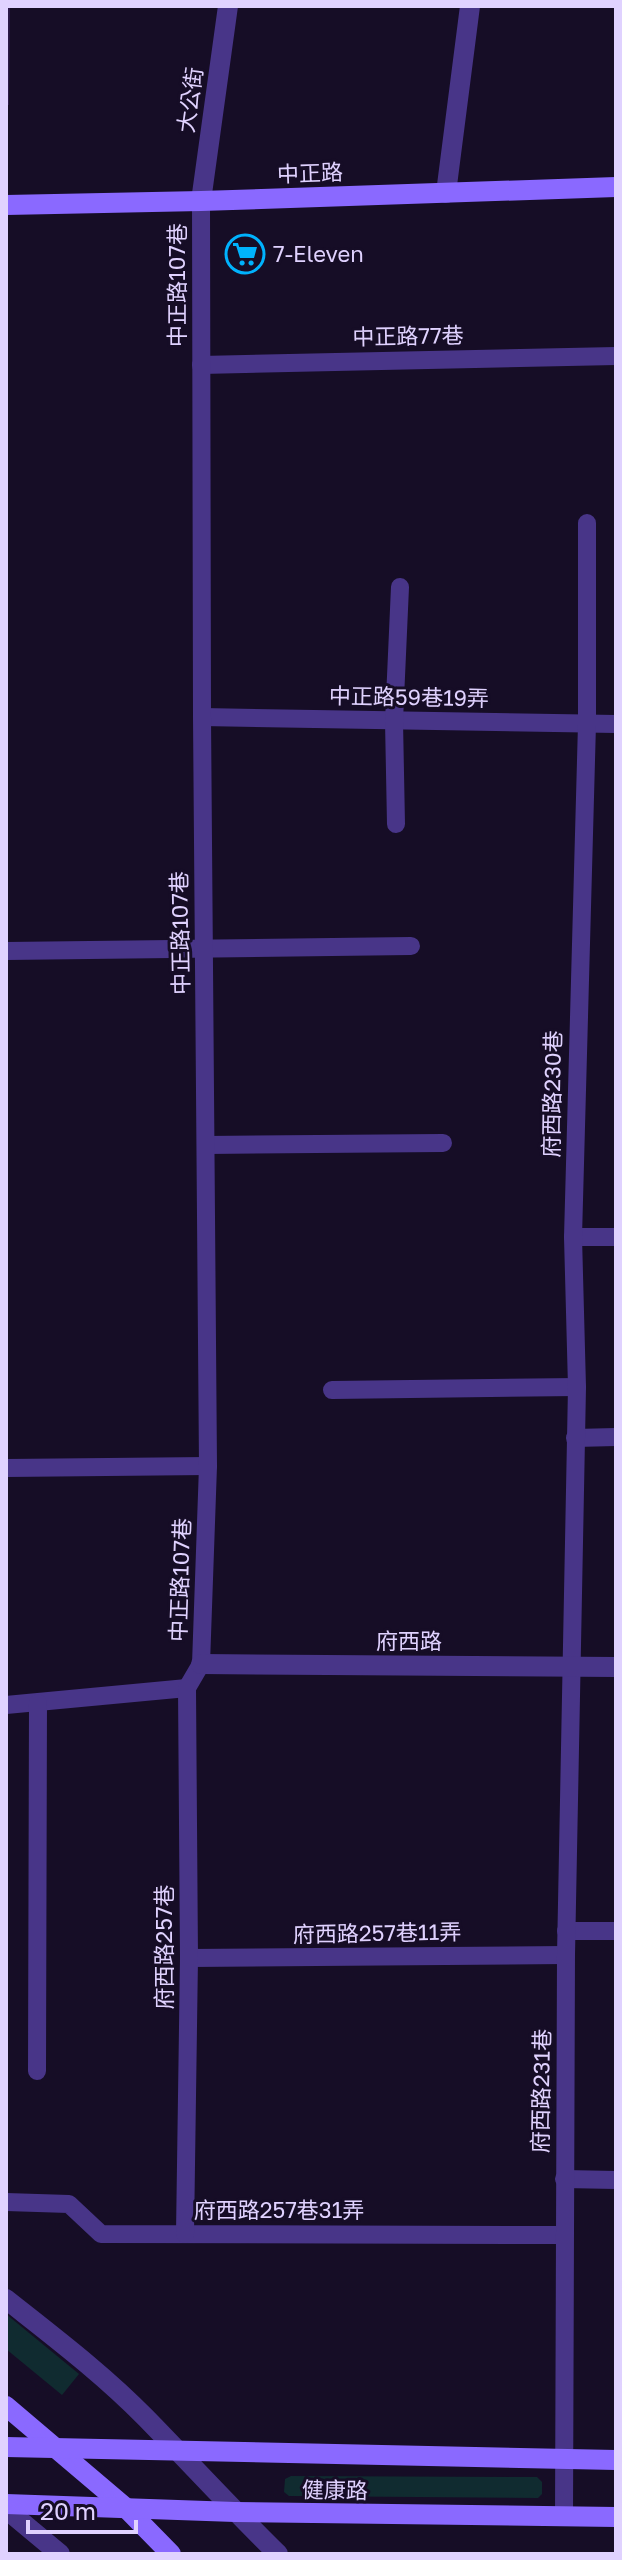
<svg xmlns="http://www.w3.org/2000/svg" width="622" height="2560" font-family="'Golos Text','Noto Sans TC',sans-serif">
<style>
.green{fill:#102b30}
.building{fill:#2b1848}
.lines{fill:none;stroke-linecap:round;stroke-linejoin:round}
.lane{stroke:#483588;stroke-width:18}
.street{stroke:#483588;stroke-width:20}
.secondary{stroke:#8a69ff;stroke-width:20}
.labels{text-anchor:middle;stroke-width:6;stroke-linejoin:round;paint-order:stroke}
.street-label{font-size:22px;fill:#e0d2ff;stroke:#160d26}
.poi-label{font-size:22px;fill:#e0d2ff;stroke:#160d26;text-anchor:start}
</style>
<rect width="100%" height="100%" fill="#160d26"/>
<g class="green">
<polygon points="6,2314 79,2374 62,2395 6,2349"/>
<polygon points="291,2476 537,2477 542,2482 542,2494 538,2498 289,2496 284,2492 285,2479"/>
</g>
<polygon class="building" points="6,6 10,6 9,105 6,105"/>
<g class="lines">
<g class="lane">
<polyline points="201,365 616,356"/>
<polyline points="202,717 616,724"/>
<polyline points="396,824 394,721 400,587"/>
<polyline points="6,951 411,946"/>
<polyline points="206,1145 443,1143"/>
<polyline points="573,1237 616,1237"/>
<polyline points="332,1390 577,1387"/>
<polyline points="575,1438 616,1437"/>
<polyline points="6,1468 208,1466"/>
<polyline points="6,1705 187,1688"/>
<polyline points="566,1931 616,1931"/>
<polyline points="189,1958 566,1955"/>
<polyline points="37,2071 38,1703"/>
<polyline points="564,2179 616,2180"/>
<polyline points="6,2202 69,2204 101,2234 564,2235"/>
<polyline points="185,2234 189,1958 187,1688 201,1664 208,1466 202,717 201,201"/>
<polyline points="564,2517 566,1955 577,1387 573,1237 587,724 587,523"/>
</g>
<g class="street">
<polyline points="446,193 470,6"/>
<polyline points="201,201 228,6"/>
<polyline points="201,1664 616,1667"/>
<path d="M6 2299C54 2337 103 2374 146 2418 190 2463 233 2510 278 2554"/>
<polyline points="6,2509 60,2554"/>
</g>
<g class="secondary">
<polyline points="6,205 201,201 616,187"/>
<polyline points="6,2406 125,2507 171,2554"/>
<polyline points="6,2447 616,2460"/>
<polyline points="6,2504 235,2512 616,2517"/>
</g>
</g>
<defs>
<symbol id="supermarket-ring" viewBox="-11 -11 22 22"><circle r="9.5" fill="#160d26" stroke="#00b2fd" stroke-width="1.5"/><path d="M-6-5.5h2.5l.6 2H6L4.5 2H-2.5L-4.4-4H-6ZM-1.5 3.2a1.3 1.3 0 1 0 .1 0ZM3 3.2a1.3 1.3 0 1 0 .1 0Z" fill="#00b2fd"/></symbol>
</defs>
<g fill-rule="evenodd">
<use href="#supermarket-ring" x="223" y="232" width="44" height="44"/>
</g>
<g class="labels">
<g class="street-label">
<text transform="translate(190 100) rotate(-82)" y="8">大公街</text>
<text transform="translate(310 173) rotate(-2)" y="8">中正路</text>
<text transform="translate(177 285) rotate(-90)" y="8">中正路107巷</text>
<text transform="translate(408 336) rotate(-1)" y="8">中正路77巷</text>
<text transform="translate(409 697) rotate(1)" y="8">中正路59巷19弄</text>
<text transform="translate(180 933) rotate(-91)" y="8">中正路107巷</text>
<text transform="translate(552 1094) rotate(-89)" y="8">府西路230巷</text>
<text transform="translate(180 1580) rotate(-88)" y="8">中正路107巷</text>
<text x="409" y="1649">府西路</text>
<text transform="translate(377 1933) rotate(-1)" y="8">府西路257巷11弄</text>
<text transform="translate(164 1947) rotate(-90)" y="8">府西路257巷</text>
<text transform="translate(541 2091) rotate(-89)" y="8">府西路231巷</text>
<text x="279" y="2218">府西路257巷31弄</text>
<text transform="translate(335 2490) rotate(1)" y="8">健康路</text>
</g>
<g class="poi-label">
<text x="273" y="262">7-Eleven</text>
</g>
</g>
<rect width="622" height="2560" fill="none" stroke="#e0d2ff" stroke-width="16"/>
<path d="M28 2520v12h108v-12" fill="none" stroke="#e0d2ff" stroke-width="4"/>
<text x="40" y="2520" font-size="24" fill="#e0d2ff" stroke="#160d26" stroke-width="6" paint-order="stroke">20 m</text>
</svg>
